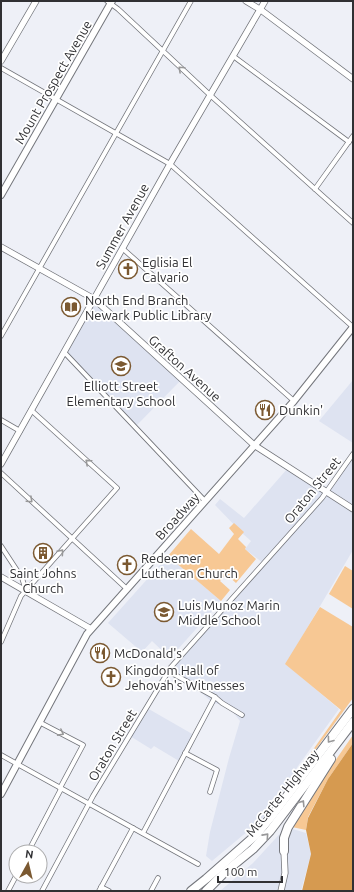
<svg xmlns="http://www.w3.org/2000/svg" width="354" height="892" font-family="Ubuntu,sans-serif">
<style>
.built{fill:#dee3f1}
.green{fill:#f7c894}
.water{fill:#d69a50}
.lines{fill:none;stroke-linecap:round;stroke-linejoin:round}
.minor-casing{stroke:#74767c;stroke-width:5.5}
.tertiary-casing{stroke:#74767c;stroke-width:7}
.secondary-casing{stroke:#74767c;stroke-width:8}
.motorway-casing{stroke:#74767c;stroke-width:10}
.minor{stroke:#fff;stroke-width:4}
.tertiary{stroke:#fff;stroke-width:5.5}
.secondary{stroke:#fff;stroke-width:6}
.motorway{stroke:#fff;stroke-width:8}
.oneway{stroke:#989899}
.labels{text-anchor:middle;stroke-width:3.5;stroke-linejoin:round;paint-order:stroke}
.street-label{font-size:13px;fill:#303033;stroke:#fff}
.poi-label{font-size:13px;fill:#303033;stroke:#fff;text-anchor:start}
</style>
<rect width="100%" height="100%" fill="#eef0f7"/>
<g class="built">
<polygon points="93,300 181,380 136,426 65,351"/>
<polygon points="353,380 353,443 319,421"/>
<polygon points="353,457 353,550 286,664 339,709 298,766 281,795 260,821 212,861 206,856 210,832 229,758 240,721 228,706 213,703 172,667 263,563 245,549 251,541 242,533 215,505 220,499 244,518 288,468 327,492"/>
<polygon points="168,556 221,601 170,658 152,641 142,652 108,623"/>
<polygon points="147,708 194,735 179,761 154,746 151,749 130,736"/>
<polygon points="286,827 306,833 311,854 301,891 220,891 253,863"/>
</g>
<g class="green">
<polygon points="234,523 244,532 238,539 246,547 245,549 256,559 236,583 226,574 220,581 230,590 221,601 168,556 191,529 219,554 234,534 229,528"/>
<polygon points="345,566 353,571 353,609 329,594"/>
<polygon points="320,607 353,627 353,698 292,782 291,781 341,710 285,664"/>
<polygon points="353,735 353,743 328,779 308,817 306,830 292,827 310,797"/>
</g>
<polygon class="water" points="353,743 353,891 302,891 311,854 306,830 308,818 328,779"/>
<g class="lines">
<defs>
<g id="minor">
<polyline points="107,1 118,9 210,95 353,223"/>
<polyline points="233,56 349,142"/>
<polyline points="1,68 170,164 353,327"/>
<polyline points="315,189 353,136"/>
<polyline points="122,248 294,401"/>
<polyline points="1,336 191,1"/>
<polyline points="64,352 205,501"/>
<polyline points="1,420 20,431"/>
<polyline points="1,473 127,589"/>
<polyline points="1,546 22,578 26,591"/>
<polyline points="1,642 21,596 117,488 31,410"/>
<polyline points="168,671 215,697 222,703 242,715"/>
<polyline points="39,722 83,745 60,788"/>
<polyline points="185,753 217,770 210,792"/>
<polyline points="1,755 198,864"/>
<polyline points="143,833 215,697"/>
<polyline points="28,852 61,789"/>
<polyline points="101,887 109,891"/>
<polyline points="8,891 16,876"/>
<polyline points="42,891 93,796 171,667 322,498 353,454"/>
<polyline points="99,891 133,828"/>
<polyline points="151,891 158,878"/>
</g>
<g id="tertiary">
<polyline points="246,1 261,10 353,79"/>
<polyline points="1,61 36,1"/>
<polyline points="1,247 94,299 254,445 353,509"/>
<polyline points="1,464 170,164 265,1"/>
<polyline points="1,577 91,629"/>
<polyline points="281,891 285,873 284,851"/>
</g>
<g id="secondary">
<polyline points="1,195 112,1"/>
<polyline points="1,794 87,634 294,401 353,327"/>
</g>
<g id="motorway">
<polyline points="284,851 284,838 288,827 331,759"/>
<polyline points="191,891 206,879 256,835 271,817 353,709"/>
<polyline points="206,891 225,872 253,849 270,831 353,722"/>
</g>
</defs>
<use href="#minor" class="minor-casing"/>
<use href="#tertiary" class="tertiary-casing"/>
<use href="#secondary" class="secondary-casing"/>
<use href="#motorway" class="motorway-casing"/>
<use href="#minor" class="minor"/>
<use href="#tertiary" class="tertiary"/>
<use href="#secondary" class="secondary"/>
<use href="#motorway" class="motorway"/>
</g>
<defs><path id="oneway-chevron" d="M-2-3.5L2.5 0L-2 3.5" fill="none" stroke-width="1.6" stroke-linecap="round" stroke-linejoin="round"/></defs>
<g class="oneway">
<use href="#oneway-chevron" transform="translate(181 69) rotate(-137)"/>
<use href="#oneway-chevron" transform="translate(88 462) rotate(-138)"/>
<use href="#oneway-chevron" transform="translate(30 500) rotate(43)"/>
<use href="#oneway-chevron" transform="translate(61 552) rotate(-49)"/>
<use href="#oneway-chevron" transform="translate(61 733) rotate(28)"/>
<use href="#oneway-chevron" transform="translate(330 740) rotate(127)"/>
<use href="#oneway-chevron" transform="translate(302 803) rotate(-57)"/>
<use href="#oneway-chevron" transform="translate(266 836) rotate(-48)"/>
</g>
<defs>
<symbol id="church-ring" viewBox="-11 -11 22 22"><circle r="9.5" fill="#fff" stroke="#7b5931" stroke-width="1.5"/><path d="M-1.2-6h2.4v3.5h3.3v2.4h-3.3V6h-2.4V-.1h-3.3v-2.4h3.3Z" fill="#7b5931"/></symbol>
<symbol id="library-ring" viewBox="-11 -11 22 22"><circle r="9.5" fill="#fff" stroke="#7b5931" stroke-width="1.5"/><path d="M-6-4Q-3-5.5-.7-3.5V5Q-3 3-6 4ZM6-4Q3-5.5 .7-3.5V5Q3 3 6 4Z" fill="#7b5931"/></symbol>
<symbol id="school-ring" viewBox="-11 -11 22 22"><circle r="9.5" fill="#fff" stroke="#7b5931" stroke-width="1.5"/><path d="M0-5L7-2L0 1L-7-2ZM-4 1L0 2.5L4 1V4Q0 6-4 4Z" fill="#7b5931"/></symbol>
<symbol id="restaurant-ring" viewBox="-11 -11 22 22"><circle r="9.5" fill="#fff" stroke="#7b5931" stroke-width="1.5"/><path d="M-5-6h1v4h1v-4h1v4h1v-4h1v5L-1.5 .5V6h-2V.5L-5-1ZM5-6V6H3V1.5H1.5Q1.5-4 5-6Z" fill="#7b5931"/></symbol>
<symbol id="building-ring" viewBox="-11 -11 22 22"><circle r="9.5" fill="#fff" stroke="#7b5931" stroke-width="1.5"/><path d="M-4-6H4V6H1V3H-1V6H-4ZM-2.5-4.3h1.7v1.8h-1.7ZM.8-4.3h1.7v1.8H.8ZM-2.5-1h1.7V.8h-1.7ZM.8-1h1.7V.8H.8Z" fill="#7b5931"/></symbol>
</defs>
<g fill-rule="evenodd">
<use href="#church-ring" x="117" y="258" width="22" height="22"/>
<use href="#library-ring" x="60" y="296" width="22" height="22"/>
<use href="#school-ring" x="110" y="355" width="22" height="22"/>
<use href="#restaurant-ring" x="254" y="399" width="22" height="22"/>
<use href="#building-ring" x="32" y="542" width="22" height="22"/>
<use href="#church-ring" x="116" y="554" width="22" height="22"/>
<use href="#school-ring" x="153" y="601" width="22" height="22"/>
<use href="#restaurant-ring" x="89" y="642" width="22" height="22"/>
<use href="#church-ring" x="100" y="666" width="22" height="22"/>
</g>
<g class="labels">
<g class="street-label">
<text transform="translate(53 82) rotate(-60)" y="5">Mount Prospect Avenue</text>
<text transform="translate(122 226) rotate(-61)" y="5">Summer Avenue</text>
<text transform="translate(185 368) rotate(42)" y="5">Grafton Avenue</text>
<text transform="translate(312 490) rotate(-51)" y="5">Oraton Street</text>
<text transform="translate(177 516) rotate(-48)" y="5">Broadway</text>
<text transform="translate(112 745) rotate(-59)" y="5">Oraton Street</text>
<text transform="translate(282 793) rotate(-51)" y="5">McCarter Highway</text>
</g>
<g class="poi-label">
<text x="142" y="267">Eglisia El<tspan x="142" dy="15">Calvario</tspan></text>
<text x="85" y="305">North End Branch<tspan x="85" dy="15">Newark Public Library</tspan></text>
<text x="121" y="391" text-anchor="middle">Elliott Street<tspan x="121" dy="15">Elementary School</tspan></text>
<text x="279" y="415">Dunkin'</text>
<text x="141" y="563">Redeemer<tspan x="141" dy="15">Lutheran Church</tspan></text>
<text x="43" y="578" text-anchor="middle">Saint Johns<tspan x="43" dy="15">Church</tspan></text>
<text x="178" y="610">Luis Munoz Marin<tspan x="178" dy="15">Middle School</tspan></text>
<text x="114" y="658">McDonald's</text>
<text x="125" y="675">Kingdom Hall of<tspan x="125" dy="15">Jehovah's Witnesses</tspan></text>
</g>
</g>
<rect width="354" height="892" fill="none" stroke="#303033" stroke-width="4"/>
<g transform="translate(28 864) rotate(8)"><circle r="19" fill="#ffffff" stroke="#acacad"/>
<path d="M0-3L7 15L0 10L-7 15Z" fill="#7b5931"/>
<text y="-6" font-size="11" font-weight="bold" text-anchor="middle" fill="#303033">N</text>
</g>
<path d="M218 876v6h64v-6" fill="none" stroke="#303033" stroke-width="2"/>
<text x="224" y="876" font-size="12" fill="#303033" stroke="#ffffff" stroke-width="3" paint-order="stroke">100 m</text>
</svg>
